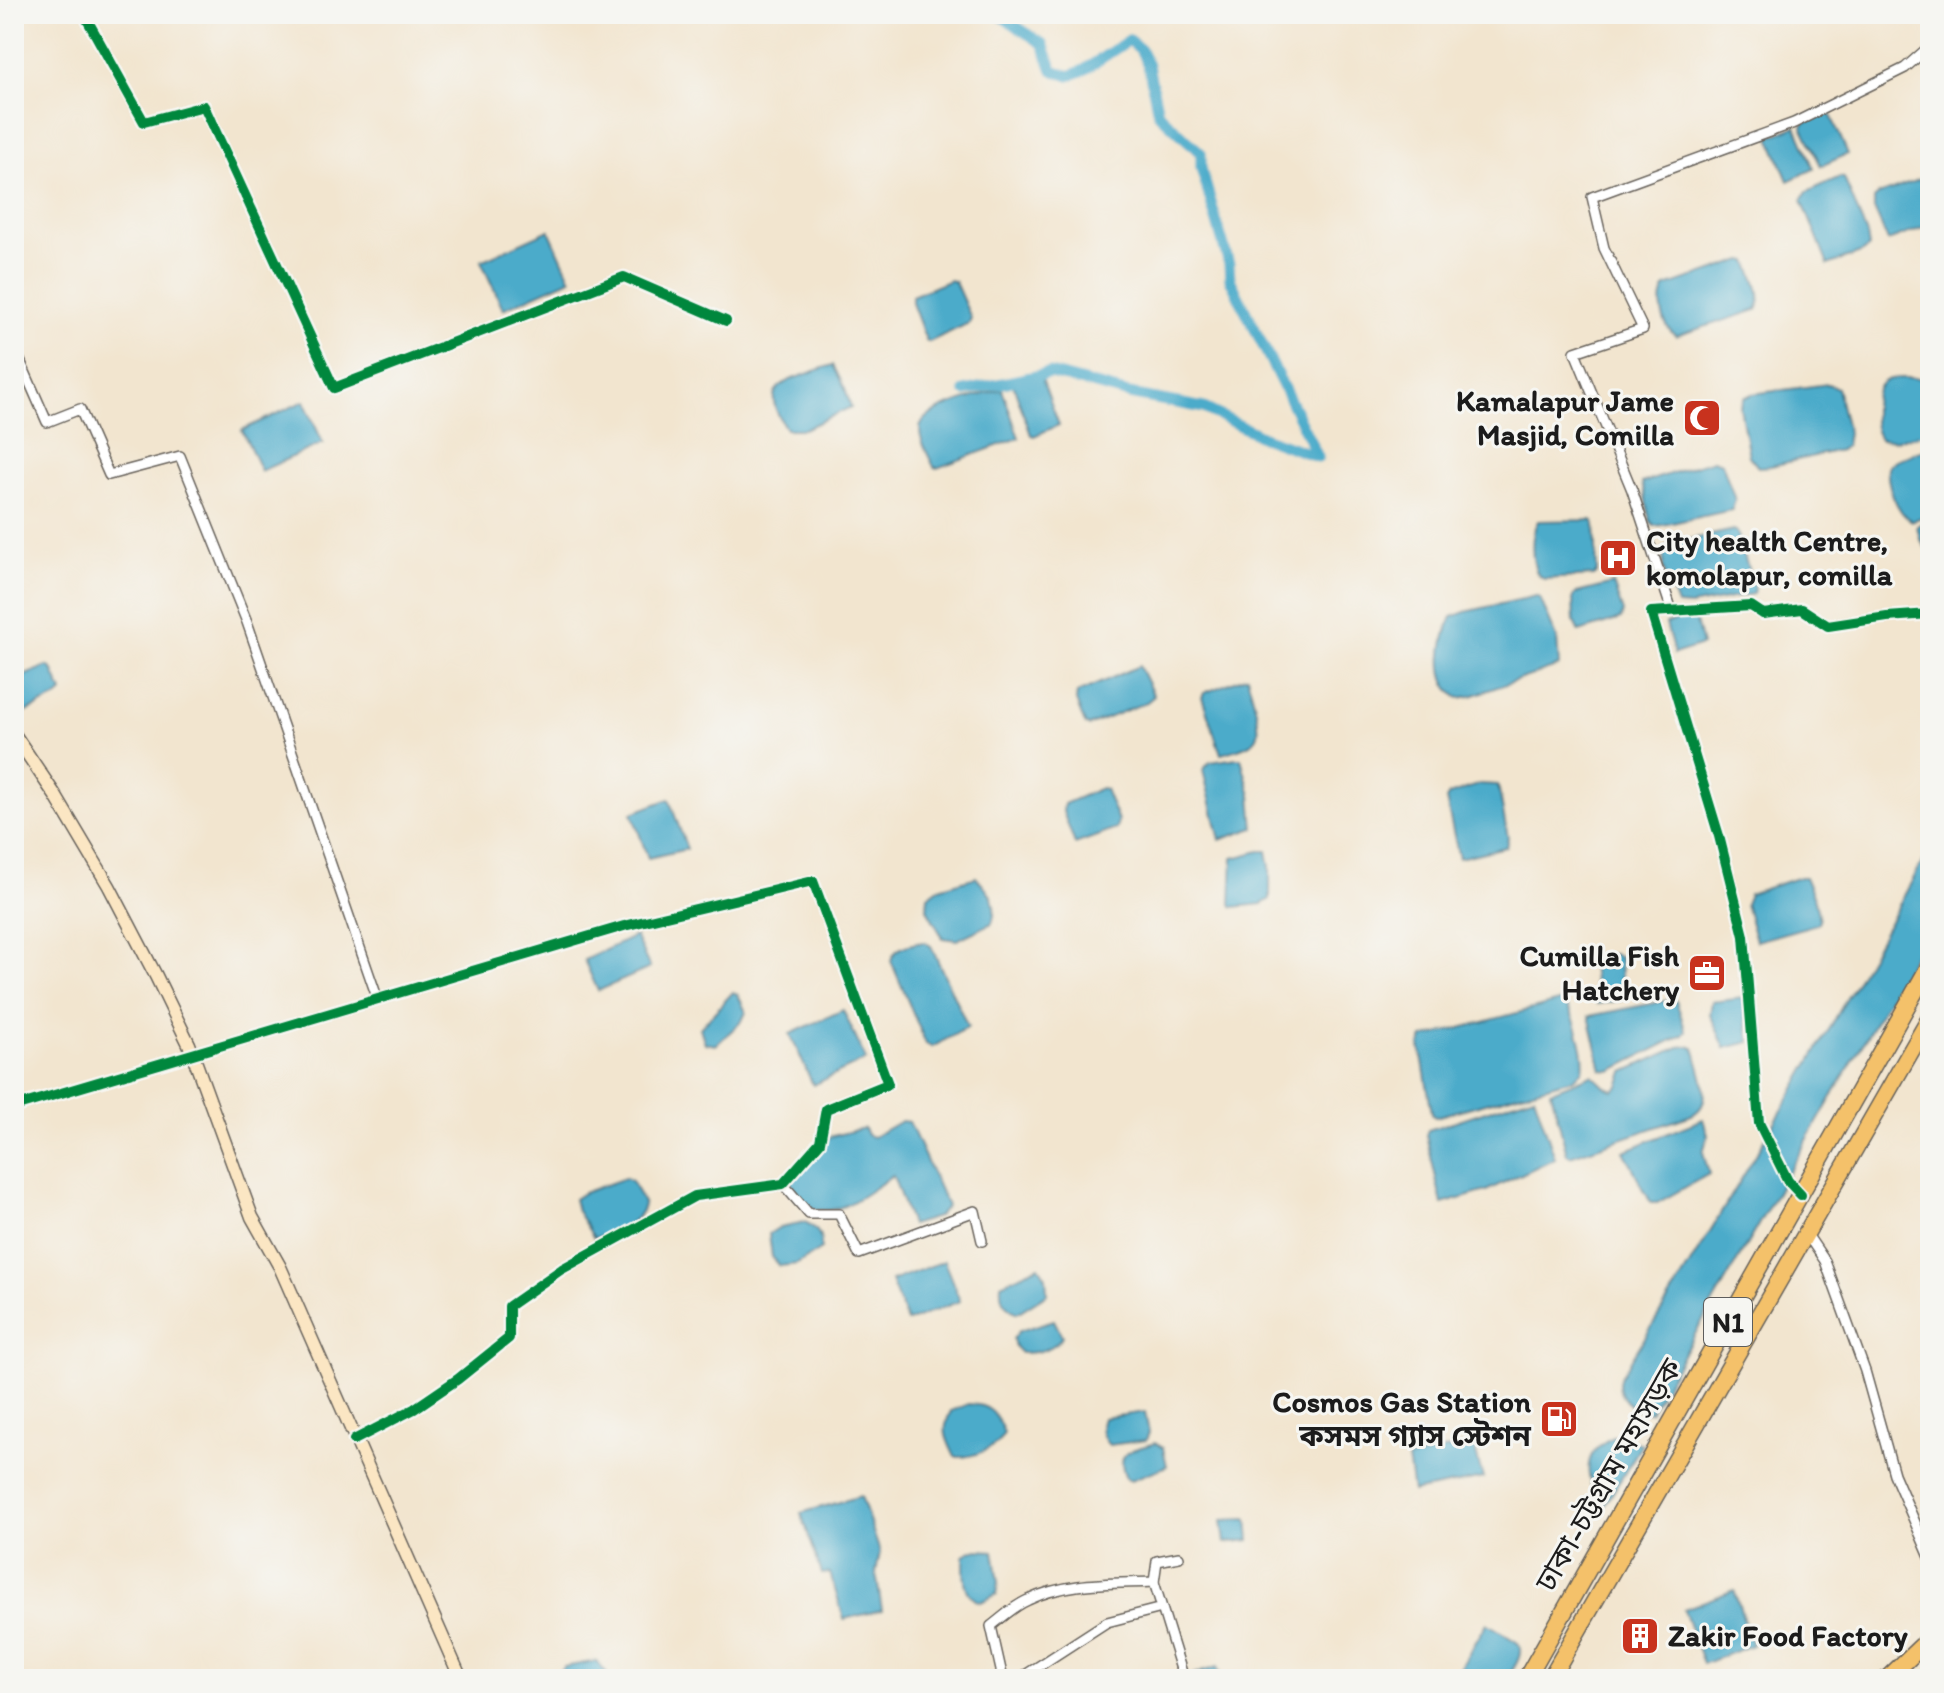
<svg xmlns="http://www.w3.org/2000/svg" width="1944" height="1693" font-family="Itim,'Noto Sans Bengali',sans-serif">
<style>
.water{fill:#4babca;stroke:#346473;stroke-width:2}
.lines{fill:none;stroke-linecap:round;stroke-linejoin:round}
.canal{stroke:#4babca;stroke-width:11}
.minor-casing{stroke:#67625b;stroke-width:12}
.secondary-casing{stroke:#67625b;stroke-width:15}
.trunk-casing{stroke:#67625b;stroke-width:19}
.minor{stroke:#fff;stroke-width:9}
.secondary{stroke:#fbe6c3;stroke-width:12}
.trunk{stroke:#f4c16a;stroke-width:16}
.cycleway-casing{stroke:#f6f6f2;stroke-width:15}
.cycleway{stroke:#00873e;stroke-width:10}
.labels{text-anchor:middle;stroke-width:6;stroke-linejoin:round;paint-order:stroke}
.shield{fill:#f6f6f2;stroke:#5d5d5c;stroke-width:2}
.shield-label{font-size:28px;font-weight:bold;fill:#1c1c1c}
.poi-label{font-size:30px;font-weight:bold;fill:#1c1c1c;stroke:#f6f6f2;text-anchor:end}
.street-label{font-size:30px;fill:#1c1c1c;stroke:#f6f6f2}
</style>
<rect width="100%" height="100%" fill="#f6f6f2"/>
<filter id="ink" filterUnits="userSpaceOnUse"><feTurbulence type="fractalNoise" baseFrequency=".0125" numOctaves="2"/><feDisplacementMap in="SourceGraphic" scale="16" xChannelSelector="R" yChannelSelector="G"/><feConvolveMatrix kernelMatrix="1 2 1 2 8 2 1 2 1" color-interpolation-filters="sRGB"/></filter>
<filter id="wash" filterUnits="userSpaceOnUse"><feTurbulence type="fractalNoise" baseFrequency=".006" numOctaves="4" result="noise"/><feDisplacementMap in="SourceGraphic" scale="32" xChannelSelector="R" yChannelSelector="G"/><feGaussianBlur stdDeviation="1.8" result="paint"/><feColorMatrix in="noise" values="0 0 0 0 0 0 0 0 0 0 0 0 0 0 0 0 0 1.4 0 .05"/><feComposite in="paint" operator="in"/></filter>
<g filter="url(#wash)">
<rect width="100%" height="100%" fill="#f2e5cf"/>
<g class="water">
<polygon points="1829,111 1848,154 1821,166 1802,126 1804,123"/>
<polygon points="1796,126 1814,169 1788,181 1770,137"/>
<polygon points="1929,176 1930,225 1888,241 1874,209 1874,199 1878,195"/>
<polygon points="1840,177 1844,178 1867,235 1869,247 1863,252 1828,265 1802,200 1807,192"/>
<polygon points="549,230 571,279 503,309 481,261"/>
<path d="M1743 260 1748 261C1753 276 1765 296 1757 310L1676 336C1663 327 1656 300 1666 287Z"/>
<polygon points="950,280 955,282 971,318 969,323 929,342 926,340 912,303 912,296"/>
<path d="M833 365 845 389 851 407 804 429H786C769 401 766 387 801 376 812 372 822 368 833 365Z"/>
<polygon points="1041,376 1059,425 1034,436 1031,435 1014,387 1015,383"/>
<path d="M1930 378V433L1895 440 1880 439C1873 428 1874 421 1874 408 1875 369 1898 380 1930 378Z"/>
<polygon points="1828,384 1837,388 1848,433 1846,445 1840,450 1771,466 1758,467 1749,456 1740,407 1744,398 1752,394"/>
<path d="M1002 389 1019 438 937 468 934 467C929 456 920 442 920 431 918 408 984 395 1002 389Z"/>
<polygon points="304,401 323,443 261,471 242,430"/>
<path d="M1930 447V514L1912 521C1897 514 1886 483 1888 467L1896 460Z"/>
<polygon points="1713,460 1722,463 1735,500 1732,510 1663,525 1655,526 1650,521 1642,483"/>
<polygon points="1930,519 1930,554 1920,539 1917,526"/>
<path d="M1593 520 1595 524 1597 573 1593 576 1544 579 1538 575C1531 562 1530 534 1538 521Z"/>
<polygon points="1734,530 1737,532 1754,588 1753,594 1690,606 1677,605 1663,568 1664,548 1669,544"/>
<polygon points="1613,584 1623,612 1621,619 1579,632 1574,622 1573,597 1577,593"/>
<path d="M1536 596 1540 598 1557 638 1559 666 1471 696 1459 698C1433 681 1441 640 1452 617L1465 612Z"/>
<polygon points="1692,615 1695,617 1702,645 1674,654 1666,624"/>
<polygon points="47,666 52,669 62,692 58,697 20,715 14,709 14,680"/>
<polygon points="1139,666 1154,696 1147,702 1088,726 1085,724 1076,701 1077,693"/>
<path d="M1247 676C1250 689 1264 729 1256 739 1250 747 1231 751 1221 754L1202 697 1204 693Z"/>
<polygon points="1237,758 1241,758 1251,795 1254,828 1220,840 1203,770 1210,762"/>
<polygon points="1480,784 1498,785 1508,838 1506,847 1459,858 1446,800 1449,795"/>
<polygon points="1101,788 1105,789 1118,821 1116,829 1075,844 1063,812 1064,804"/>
<polygon points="669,799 687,849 648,858 632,813"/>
<path d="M1930 848V927L1650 1412C1633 1412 1615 1396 1620 1378 1728 1205 1833 1028 1930 848Z"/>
<polygon points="1260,851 1267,851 1270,867 1270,899 1262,904 1233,907 1231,904 1233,858"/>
<path d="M976 877C989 889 999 905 992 923L957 940 943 938 927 909 928 896 939 888Z"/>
<polygon points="1800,877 1805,877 1815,900 1819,920 1817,924 1756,941 1745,904 1749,894"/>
<polygon points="635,936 650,968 598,991 584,960"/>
<path d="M924 942 931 946 968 1027 932 1047 926 1044 891 961C894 946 911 944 924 942Z"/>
<polygon points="1594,955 1614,954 1620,957 1622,1000 1597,1004 1591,958"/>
<polygon points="733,992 738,995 746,1012 742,1021 716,1045 705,1043 700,1028"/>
<polygon points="1743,998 1750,1042 1725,1048 1710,1014 1712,1002"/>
<polygon points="1670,1000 1676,1001 1686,1031 1683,1035 1611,1071 1602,1070 1589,1016"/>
<path d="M1562 1001C1575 1010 1586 1056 1583 1071L1572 1079 1435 1117 1432 1113 1420 1045 1423 1038Z"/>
<polygon points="843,1010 866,1060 813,1085 790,1034"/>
<path d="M1688 1046 1694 1048 1696 1054C1701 1076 1716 1106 1689 1116L1570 1156 1567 1154 1551 1091 1592 1075 1604 1086 1613 1090 1619 1086 1624 1072 1679 1047Z"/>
<polygon points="1534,1095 1555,1158 1486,1191 1442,1204 1426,1135 1428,1130"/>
<polygon points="1703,1119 1708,1135 1703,1152 1709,1174 1657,1203 1651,1203 1624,1151"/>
<path d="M901 1121 909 1122 947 1206 937 1217 911 1225 893 1176C871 1188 838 1221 811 1207 803 1203 796 1190 790 1182L829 1137 864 1128 867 1135 873 1137Z"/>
<path d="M625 1178 632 1181 644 1205C640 1223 612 1234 594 1238L577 1211 574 1199 583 1193Z"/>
<path d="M805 1222C817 1228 822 1235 821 1249L797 1264 780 1266 772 1257 769 1234 780 1227Z"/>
<polygon points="944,1261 960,1301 907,1322 891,1281"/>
<path d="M1039 1266 1046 1277 1047 1294 1017 1313C1003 1305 1000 1300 1001 1284Z"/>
<path d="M1054 1320 1062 1336C1054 1350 1036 1353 1021 1353L1015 1347 1013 1339 1019 1331Z"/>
<path d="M968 1404C991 1404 996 1414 1004 1433 996 1449 972 1458 955 1457 946 1438 941 1431 951 1411Z"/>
<path d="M1145 1412 1149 1433 1146 1440 1109 1445C1102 1438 1099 1428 1103 1418Z"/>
<path d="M1615 1436 1642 1444 1601 1512C1589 1480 1575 1455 1615 1436Z"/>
<path d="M1155 1443 1163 1448 1167 1466 1131 1480 1126 1478C1114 1449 1132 1451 1155 1443Z"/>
<polygon points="1473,1443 1483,1478 1413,1492 1408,1459"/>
<polygon points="861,1496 880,1552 876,1573 882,1610 844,1619 830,1573 822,1574 801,1513"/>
<polygon points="1248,1519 1250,1540 1225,1543 1222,1520"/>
<path d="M979 1550 994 1551 999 1582 997 1594 981 1602C962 1597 964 1573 964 1556L969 1552Z"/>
<polygon points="1734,1590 1752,1645 1703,1664 1684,1609"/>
<path d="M1487 1623 1518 1643C1525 1655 1513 1668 1507 1679H1454Z"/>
<polygon points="596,1661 611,1679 551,1679 564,1667"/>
<polygon points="1217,1667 1222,1679 1191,1679 1192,1675"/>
</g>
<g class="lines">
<polyline class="canal" points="965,391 1050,373 1129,394 1204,408 1263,437 1318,457 1230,279 1229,264 1201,168 1201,153 1158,113 1148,65 1140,49 1129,40 1084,70 1069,76 1053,70 1043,44 998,14"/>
</g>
</g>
<g filter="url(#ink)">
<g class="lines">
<defs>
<g id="minor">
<polyline points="84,14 144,122 204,106 334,388 624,277 726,321"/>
<polyline points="14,347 47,422 80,409 109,475 180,456 247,622 378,1000"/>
<polyline points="1672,611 1632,490 1575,352 1643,329 1604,248 1592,197 1794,123 1905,68 1930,46"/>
<polyline points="14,1107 624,926 813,881 888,1084 826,1109 820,1142 783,1184 695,1196 562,1269 509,1306 509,1338 458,1379 414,1409 354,1440"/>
<polyline points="783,1184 809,1214 839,1214 859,1254 975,1211 982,1241"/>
<polyline points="1801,1195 1788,1181 1759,1123 1744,936 1719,836 1651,612 1751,606 1763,614 1802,609 1828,626 1887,617 1930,614"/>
<polyline points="1806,1233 1825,1261 1865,1371 1894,1474 1930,1557"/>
<polyline points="1179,1557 1157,1561 1154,1582 1184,1679"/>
<path d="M1003 1679 991 1626C1003 1617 1014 1606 1028 1600 1068 1581 1111 1584 1154 1582"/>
<polyline points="1019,1679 1107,1622 1162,1608"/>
</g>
<polyline id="secondary" points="14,734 55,795 109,886 156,976 189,1044 252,1217 280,1267 461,1679"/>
<g id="trunk">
<polyline points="1526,1679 1930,965"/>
<polyline points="1550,1679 1930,1018"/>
<polyline points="1887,1679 1930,1638"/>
</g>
</defs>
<use href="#minor" class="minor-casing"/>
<use href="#secondary" class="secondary-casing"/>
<use href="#trunk" class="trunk-casing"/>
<use href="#minor" class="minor"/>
<use href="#secondary" class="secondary"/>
<use href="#trunk" class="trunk"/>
<defs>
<g id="cycleway">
<polyline points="84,14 144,122 204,106 334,388 624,277 726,321"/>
<polyline points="14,1107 624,926 813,881 888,1084 826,1109 820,1142 783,1184 695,1196 562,1269 509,1306 509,1338 458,1379 414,1409 354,1440"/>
<polyline points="1801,1195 1788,1181 1759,1123 1744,936 1719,836 1651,612 1751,606 1763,614 1802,609 1828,626 1887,617 1930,614"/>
</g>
</defs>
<use href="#cycleway" class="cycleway-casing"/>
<use href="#cycleway" class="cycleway"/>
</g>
</g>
<defs>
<symbol id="mosque-square" viewBox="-11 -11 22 22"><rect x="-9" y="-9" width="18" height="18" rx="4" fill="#c8321e" stroke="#f6f6f2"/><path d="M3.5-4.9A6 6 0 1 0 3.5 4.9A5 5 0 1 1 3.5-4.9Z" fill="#fff"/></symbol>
<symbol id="hospital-square" viewBox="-11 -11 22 22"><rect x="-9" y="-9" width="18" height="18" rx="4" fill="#c8321e" stroke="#f6f6f2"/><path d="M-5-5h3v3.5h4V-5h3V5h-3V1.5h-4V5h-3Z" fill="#fff"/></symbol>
<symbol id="office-square" viewBox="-11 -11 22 22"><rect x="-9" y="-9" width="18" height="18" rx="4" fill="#c8321e" stroke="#f6f6f2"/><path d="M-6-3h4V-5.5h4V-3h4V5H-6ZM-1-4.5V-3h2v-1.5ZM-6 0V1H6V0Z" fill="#fff"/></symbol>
<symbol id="fuel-square" viewBox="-11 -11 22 22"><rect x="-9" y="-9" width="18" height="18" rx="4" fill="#c8321e" stroke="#f6f6f2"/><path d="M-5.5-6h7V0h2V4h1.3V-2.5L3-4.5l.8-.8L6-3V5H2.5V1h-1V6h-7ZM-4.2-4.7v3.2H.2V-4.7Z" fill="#fff"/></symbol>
<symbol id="building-square" viewBox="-11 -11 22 22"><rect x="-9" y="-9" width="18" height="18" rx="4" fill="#c8321e" stroke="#f6f6f2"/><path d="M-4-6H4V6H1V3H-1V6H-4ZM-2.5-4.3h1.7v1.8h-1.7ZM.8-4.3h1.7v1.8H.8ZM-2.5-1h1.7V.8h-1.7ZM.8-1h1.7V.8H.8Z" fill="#fff"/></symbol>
</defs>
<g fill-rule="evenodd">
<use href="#mosque-square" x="1680" y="396" width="44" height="44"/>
<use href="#hospital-square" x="1596" y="536" width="44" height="44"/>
<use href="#office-square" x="1685" y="951" width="44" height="44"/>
<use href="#fuel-square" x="1537" y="1397" width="44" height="44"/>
<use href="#building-square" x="1618" y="1614" width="44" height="44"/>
</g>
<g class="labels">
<rect class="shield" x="1704" y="1298" width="48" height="48" rx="6"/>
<g class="shield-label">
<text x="1728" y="1332">N1</text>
</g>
<g class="poi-label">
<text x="1674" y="411">Kamalapur Jame<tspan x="1674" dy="34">Masjid, Comilla</tspan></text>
<text x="1646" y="551" text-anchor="start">City health Centre,<tspan x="1646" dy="34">komolapur, comilla</tspan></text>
<text x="1679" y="966">Cumilla Fish<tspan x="1679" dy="34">Hatchery</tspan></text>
<text x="1531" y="1412">Cosmos Gas Station<tspan x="1531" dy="34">কসমস গ্যাস স্টেশন</tspan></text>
<text x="1668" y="1646" text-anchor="start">Zakir Food Factory</text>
</g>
<g class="street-label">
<text transform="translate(1609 1475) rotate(-60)" y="10">ঢাকা-চট্টগ্রাম মহাসড়ক</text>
</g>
</g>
<rect width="1944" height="1693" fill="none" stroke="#f6f6f2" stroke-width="48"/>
</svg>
